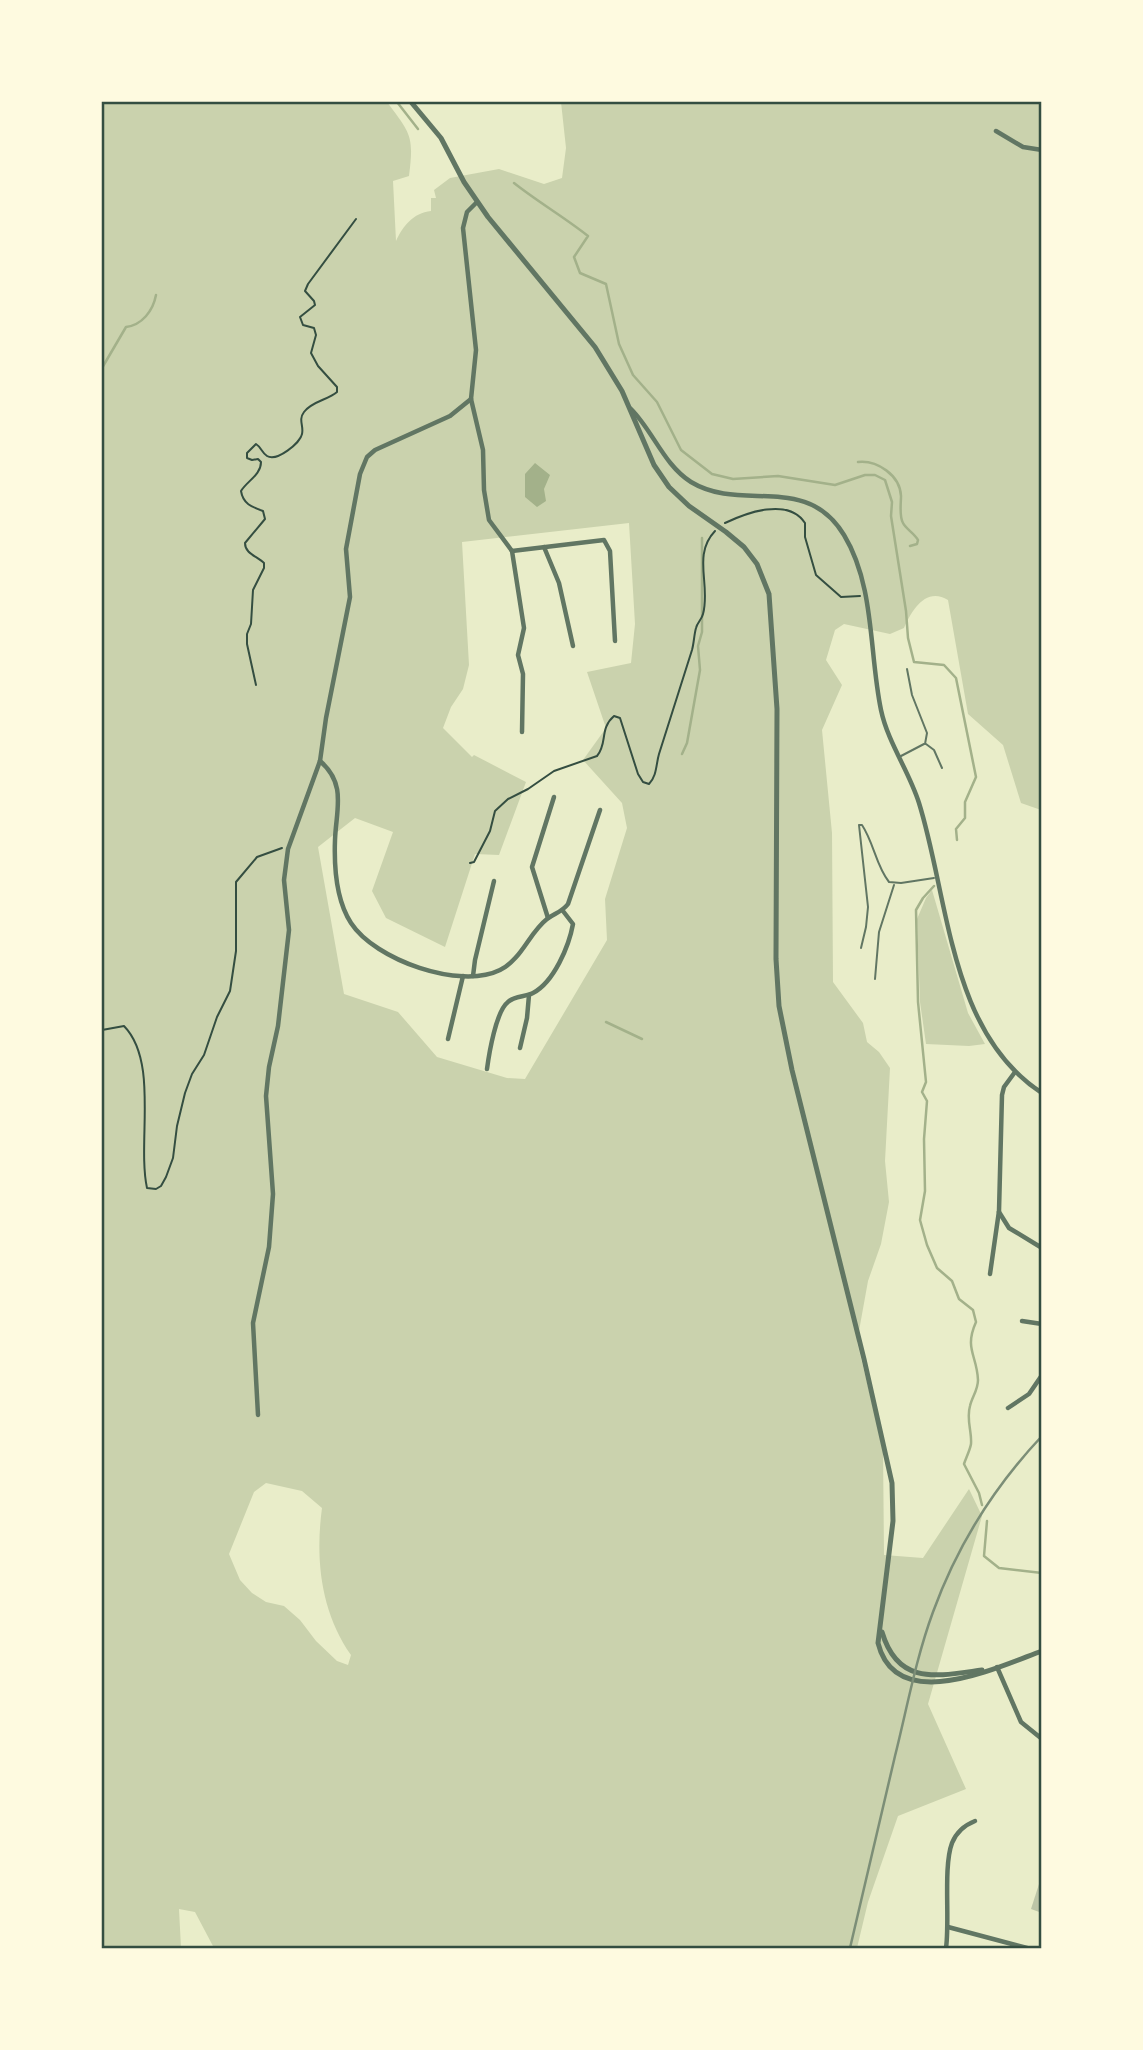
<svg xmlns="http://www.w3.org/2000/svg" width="1143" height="2050" font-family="'Sofia Sans Condensed',sans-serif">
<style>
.green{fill:#cad2ad;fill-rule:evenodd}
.water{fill:#a3b18a}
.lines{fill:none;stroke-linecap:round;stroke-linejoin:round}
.stream{stroke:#a3b18a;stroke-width:2.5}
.building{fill:#bcc5a7}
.path{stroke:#344e41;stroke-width:2}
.service{stroke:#617663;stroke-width:2}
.minor{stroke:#617663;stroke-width:4.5}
.tertiary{stroke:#617663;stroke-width:5}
.rail{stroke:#7c8e77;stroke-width:2.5}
.neatline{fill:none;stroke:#344e41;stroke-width:2.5}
</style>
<rect width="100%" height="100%" fill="#e9edc9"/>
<g class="green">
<path d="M102 102H387C411 134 414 136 409 176L393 181 396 241C403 226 413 213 431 211V198H436L434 190 450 178 499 169 544 184 562 178 566 148 561 102H1041V810L1021 803 1003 745 968 714 948 600C926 586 911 611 904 628L890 634 844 624 835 630 826 660 842 685 822 730 832 833 833 982 863 1023 867 1042 879 1052 890 1068 885 1161 889 1202 881 1244 868 1281 857 1342 883 1448 884 1555 923 1558 969 1489 982 1516 928 1704 966 1789 898 1816 868 1902 857 1948H214L195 1912 179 1909 181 1948H102ZM629 523 635 624 631 663 587 672 606 728 583 760 622 803 627 828 605 899 607 940 525 1079 507 1078 437 1057 398 1012 344 994 318 847 355 818 393 832 372 891 386 918 445 947 475 854 499 855 526 782 474 755 472 757 443 728 451 707 463 689 469 665 462 542ZM266 1483 302 1491 322 1508C315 1560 321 1612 351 1655L348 1665 337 1661 316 1641 300 1620 284 1606 266 1602 252 1593 240 1580 229 1554 254 1492Z"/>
<polygon points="932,890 968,1013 985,1044 969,1046 926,1044 920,1002 917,919 926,898"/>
</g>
<polygon class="water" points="535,463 550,475 544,489 546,501 537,507 525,497 525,474"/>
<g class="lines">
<g class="stream">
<polyline points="397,102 418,129"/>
<path d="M514 183C538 202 564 217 588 236L574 257 580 273 606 284 619 344 633 375 657 402 681 450 712 474 733 479 778 476 835 485 865 475H875L885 480 892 502 891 516 906 611 908 638 914 662 944 665 956 678 976 777 965 802V818L956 829 957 840"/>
<path d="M102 368 126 327C142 325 153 311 156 295"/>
<path d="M858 462C877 460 900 475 901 496 901 504 899 516 903 523 906 529 914 533 918 540L917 544 910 546"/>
<polyline points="682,754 687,743 700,670 698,646 702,632 702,538"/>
<path d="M934 886 923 898 916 910 918 1002 926 1082 922 1092 927 1101 924 1139 925 1191 920 1220 927 1245 937 1268 952 1281 959 1299 973 1310 976 1322C964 1349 977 1355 978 1380 978 1390 972 1397 970 1406 966 1419 972 1431 971 1444 970 1450 966 1458 964 1464L979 1493 982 1505"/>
<polyline points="606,1022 642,1039"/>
<polyline points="987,1521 984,1556 999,1568 1042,1573"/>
</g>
</g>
<polygon class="building" points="1039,1884 1042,1885 1042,1913 1031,1909"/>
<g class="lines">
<g class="path">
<path d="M725 523C746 513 788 497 805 523V537L816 575 841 597 860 596"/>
<path d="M256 685 247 644V634L251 624 253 590 264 568V563C257 556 245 554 245 543L265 519 263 511C252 507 243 504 241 491 247 481 261 475 261 462L258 459 252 460 247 458V453L256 444C261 447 262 453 267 456 277 462 300 443 302 434 304 426 298 420 304 412 312 401 328 400 337 392V387L318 366 311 353 316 335 314 328 303 325 300 317 315 305 314 301 305 291 308 284 356 219"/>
<path d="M470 863 474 862 490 831 495 811 508 799 528 789 554 771 597 756C608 743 599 729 614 716L620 718 638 774 643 782 649 784C657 776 656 764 659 754 670 719 681 684 692 650 694 643 694 635 696 628 697 623 702 619 703 614 711 585 692 555 715 531"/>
<path d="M102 1030 124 1026C159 1062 137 1142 147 1188L156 1189 161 1186 166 1177 173 1158 177 1126 185 1093 192 1074 204 1055 217 1017 230 991 236 951V882L257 857 282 848"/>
</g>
<g class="service">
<polyline points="907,669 912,695 927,733 925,744"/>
<polyline points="926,744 934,750 942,768"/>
<polyline points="901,756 924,744"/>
<path d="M861 948 866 927 868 907 859 825H862C874 843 876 866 889 882L901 883 934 878"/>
<polyline points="875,979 879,932 894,885"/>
</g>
<g class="minor">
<polyline points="996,131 1023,147 1042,150"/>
<polyline points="477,202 467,212 463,228 476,350 471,399 483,450 484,490 489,520 512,551"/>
<path d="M631 409C653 431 664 465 691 482 742 513 806 472 844 535 875 586 869 653 881 710 888 743 909 771 919 803 949 899 949 1033 1042 1093"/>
<polyline points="544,547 559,583 573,646"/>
<polyline points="512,551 604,540 610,551 615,641"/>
<polyline points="512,551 524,628 518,655 523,674 522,732"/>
<path d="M320 761C347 784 336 810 335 840 334 867 336 900 351 923 375 960 460 990 500 970 522 959 529 933 547 919 555 913 562 912 568 904L600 810"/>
<polyline points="548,918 532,867 554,797"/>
<polyline points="473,976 475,960 494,881"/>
<polyline points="448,1039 463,976"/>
<polyline points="520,1048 527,1018 529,995"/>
<path d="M487 1069C489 1054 496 1011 508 1002 514 996 525 997 533 993 554 982 569 946 573 924L563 911"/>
<polyline points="999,1212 1009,1228 1042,1248"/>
<polyline points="990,1274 999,1211 1002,1095 1004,1087 1015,1072"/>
<polyline points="1022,1321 1042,1324"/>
<polyline points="1008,1408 1029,1394 1042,1375"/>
<polyline points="258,1415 253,1323 269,1247 273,1194 266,1096 269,1067 278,1026 289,930 284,880 288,849 320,761 326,718 350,597 346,549 360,474 367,457 375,450 450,416 471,399"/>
<polyline points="997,1667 1021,1722 1042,1739"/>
<polyline points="948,1927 1027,1948"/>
<path d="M946 1948C950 1920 943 1867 952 1843 956 1833 965 1825 975 1821"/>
</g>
<g class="tertiary">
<path d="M411 102 441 138 464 182 488 217 595 347 622 391 654 465 669 487 689 506 726 532 744 547 757 564 769 594 777 709 776 959 779 1006 792 1070 864 1359 892 1483 893 1521 878 1643C896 1716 998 1667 1042 1651"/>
<path d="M882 1632C898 1686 937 1676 982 1670"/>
</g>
<path class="rail" d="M850 1948C865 1884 880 1820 895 1756 907 1708 916 1658 933 1612 957 1546 994 1487 1042 1436"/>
</g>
<rect width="1143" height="2050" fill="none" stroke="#fefae0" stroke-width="206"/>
<rect x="103" y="103" width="937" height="1844" class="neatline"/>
</svg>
